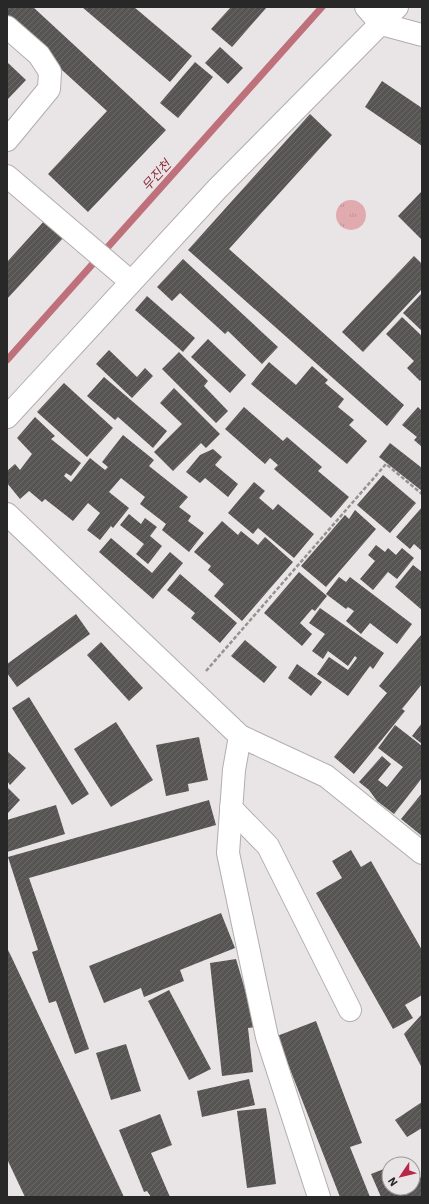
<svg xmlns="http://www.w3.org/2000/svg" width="429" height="1204" font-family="'IBM Plex Sans','Noto Sans KR',sans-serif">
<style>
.grass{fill:url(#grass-tufts)}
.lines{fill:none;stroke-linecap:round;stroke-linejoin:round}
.stream{stroke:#be717a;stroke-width:7}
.building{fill:url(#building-hatch)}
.minor-casing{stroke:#b2aeae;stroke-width:24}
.path{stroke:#969293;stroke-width:2.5;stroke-dasharray:4 2;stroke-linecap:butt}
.minor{stroke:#fff;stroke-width:22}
.labels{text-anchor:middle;stroke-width:4;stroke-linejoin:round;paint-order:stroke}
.water-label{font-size:13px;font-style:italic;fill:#882b3c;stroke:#e9e4e5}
</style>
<defs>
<pattern id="grass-tufts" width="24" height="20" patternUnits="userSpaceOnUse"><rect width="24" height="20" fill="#e1aaaf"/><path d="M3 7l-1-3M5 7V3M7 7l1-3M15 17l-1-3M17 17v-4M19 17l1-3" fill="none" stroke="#c19297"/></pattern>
<pattern id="building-hatch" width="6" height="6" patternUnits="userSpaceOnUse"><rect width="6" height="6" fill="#575454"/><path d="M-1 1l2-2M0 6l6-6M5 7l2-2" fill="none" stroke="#6c6969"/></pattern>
</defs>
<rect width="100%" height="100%" fill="#e9e4e5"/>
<circle class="grass" cx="351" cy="215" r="15"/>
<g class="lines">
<polyline class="stream" points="7,360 322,7"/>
</g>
<g class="building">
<polygon points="7,7 33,7 166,130 88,212 48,174 107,111 7,20"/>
<polygon points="82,7 134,7 192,56 170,82"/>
<polygon points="231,7 267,7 232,47 211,29"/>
<polygon points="220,47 243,68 228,84 205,63"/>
<polygon points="7,62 26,80 7,100"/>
<polygon points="195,62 213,77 178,118 160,103"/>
<polygon points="382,81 422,108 422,146 365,107"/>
<polygon points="310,114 332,135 229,249 404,405 387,426 188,250"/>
<polygon points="422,191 422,240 398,216"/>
<polygon points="45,220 64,237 7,299 7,262"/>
<polygon points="414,256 422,264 422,289 363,352 342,332"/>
<polygon points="183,259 278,347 262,364 228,331 225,334 180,293 172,301 157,287"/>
<polygon points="422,293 422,331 403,313"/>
<polygon points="147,296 195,338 183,352 135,310"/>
<polygon points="402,317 422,336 422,379 420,381 407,368 414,361 386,334"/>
<polygon points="208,339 246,375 230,393 191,357"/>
<polygon points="109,350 137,377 145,368 153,376 132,398 96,364"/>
<polygon points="179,352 208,381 204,386 228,411 216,423 162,369"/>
<polygon points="269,362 296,385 312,366 328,380 325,383 344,399 338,407 354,420 349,425 367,441 347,464 251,384"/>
<polygon points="104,377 167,431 153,448 118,417 115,420 87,396"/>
<polygon points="64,383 113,428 87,457 37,412"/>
<polygon points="174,388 220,434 206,448 201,443 173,471 154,452 182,424 160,403"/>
<polygon points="244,407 283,441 287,437 322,467 318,471 349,497 331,518 274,469 278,465 270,458 265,464 225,429"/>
<polygon points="418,407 422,411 422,447 414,440 417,437 402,425"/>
<polygon points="35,417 55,436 51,439 81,463 71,476 66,473 64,476 71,482 90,458 105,470 108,467 102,462 123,435 154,460 149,466 188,497 179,507 191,516 188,521 204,533 189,552 162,530 166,524 140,504 145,497 121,478 109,492 129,508 113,528 111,526 100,540 87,530 100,513 88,503 73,521 45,499 42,502 29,491 20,499 7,483 7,471 15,464 20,470 32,454 17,438"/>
<polygon points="390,443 422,468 422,491 379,457"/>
<polygon points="213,449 222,457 215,465 238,484 228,497 205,478 200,483 186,472 200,455"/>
<polygon points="383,475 416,503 390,533 357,505"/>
<polygon points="254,482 265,491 259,498 273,510 278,504 314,534 294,558 258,528 253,534 228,513"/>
<polygon points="422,507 422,551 414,544 410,549 396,537"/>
<polygon points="355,510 376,529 326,587 301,566 345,515 349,519"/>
<polygon points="129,514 141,524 145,518 157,527 150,536 162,546 148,564 136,554 144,544 120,525"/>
<polygon points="222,521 238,535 241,531 258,545 265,537 293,562 242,621 214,596 224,584 208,570 211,566 194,552"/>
<polygon points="111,538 152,573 170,552 183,563 153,599 99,552"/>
<polygon points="376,545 385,552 388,548 396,555 402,548 414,558 397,579 388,572 373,590 360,579 375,561 368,555"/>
<polygon points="413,565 422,572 422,610 395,587"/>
<polygon points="299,572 327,596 315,611 312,609 300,623 312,634 302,646 264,613"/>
<polygon points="180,574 237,623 220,643 191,618 195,613 167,590"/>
<polygon points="339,577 346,582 350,577 412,624 397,644 370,623 361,634 346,621 354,611 348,607 346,609 326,594"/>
<polygon points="320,608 384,653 373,669 370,666 348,696 317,674 329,657 348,670 357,658 355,656 348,666 328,651 323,659 312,651 325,634 309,623"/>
<polygon points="76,614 90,634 17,687 7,673 7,664"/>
<polygon points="421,635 422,684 402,709 405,711 354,774 334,757 387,693 379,686"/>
<polygon points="245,640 277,667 264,683 231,656"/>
<polygon points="101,642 143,688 129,701 87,655"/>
<polygon points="297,664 322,682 311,696 288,678"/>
<polygon points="29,697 89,794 72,805 12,708"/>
<polygon points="116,722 153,780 111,807 74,749"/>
<polygon points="422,723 422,744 412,736"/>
<polygon points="395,725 422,746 422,778 394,814 377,801 369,790 359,782 382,756 391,764 378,780 387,787 403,767 378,748"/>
<polygon points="199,737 208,780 188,784 189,791 166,796 156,745"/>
<polygon points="7,751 26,768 10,785 7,781"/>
<polygon points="7,787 20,800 7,814"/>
<polygon points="422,793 422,836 401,819"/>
<polygon points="209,800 216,825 29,878 89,1049 75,1054 56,1001 49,1003 32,952 38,950 8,857"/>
<polygon points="56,805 65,834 7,852 7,820"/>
<polygon points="351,850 361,867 371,861 422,950 422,995 405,1005 413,1018 393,1029 316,893 342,878 332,861"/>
<polygon points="221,913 235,948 180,970 184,981 144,997 141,988 104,1003 89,966"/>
<polygon points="7,948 12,958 124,1197 25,1197 7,1159"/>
<polygon points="236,959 256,1027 248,1028 253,1072 222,1076 210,963"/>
<polygon points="169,990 211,1069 189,1080 148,1001"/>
<polygon points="422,1014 422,1068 404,1034"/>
<polygon points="316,1021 362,1143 350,1147 370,1197 340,1197 277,1036"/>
<polygon points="126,1044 141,1091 111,1100 96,1053"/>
<polygon points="249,1079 255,1105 202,1117 197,1091"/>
<polygon points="422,1102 422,1128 407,1137 395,1120"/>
<polygon points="266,1108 276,1184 247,1188 237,1111"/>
<polygon points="160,1114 172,1145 151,1153 170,1197 151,1197 147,1191 144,1192 119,1130"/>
<polygon points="389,1167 389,1188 413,1188 413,1173 418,1171 422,1181 422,1197 381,1197 371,1174"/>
</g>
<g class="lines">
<defs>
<g id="minor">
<polyline points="366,7 381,24 422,35"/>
<polyline points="7,27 39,55 50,72 49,89 7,140"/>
<polyline points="7,176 131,282"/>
<polyline points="7,417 217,189 397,7"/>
<polyline points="7,514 240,736 326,776 422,853"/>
<polyline points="240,736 234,770 228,853 267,1037 319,1197"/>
<polyline points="231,808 268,846 350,1010"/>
</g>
</defs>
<use href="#minor" class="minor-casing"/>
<polyline class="path" points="206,671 386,464 422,494"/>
<use href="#minor" class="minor"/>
</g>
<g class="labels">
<g class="water-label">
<text transform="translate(156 175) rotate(-48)" y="5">무진천</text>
</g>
</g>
<rect width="429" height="1204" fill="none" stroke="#292828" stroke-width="16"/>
<g transform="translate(401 1176) rotate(235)"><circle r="19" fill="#e9e4e5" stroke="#9c9999"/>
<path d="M0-3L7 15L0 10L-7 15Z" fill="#b8274a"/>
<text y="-6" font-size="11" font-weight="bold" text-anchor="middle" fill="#292828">N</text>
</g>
</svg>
